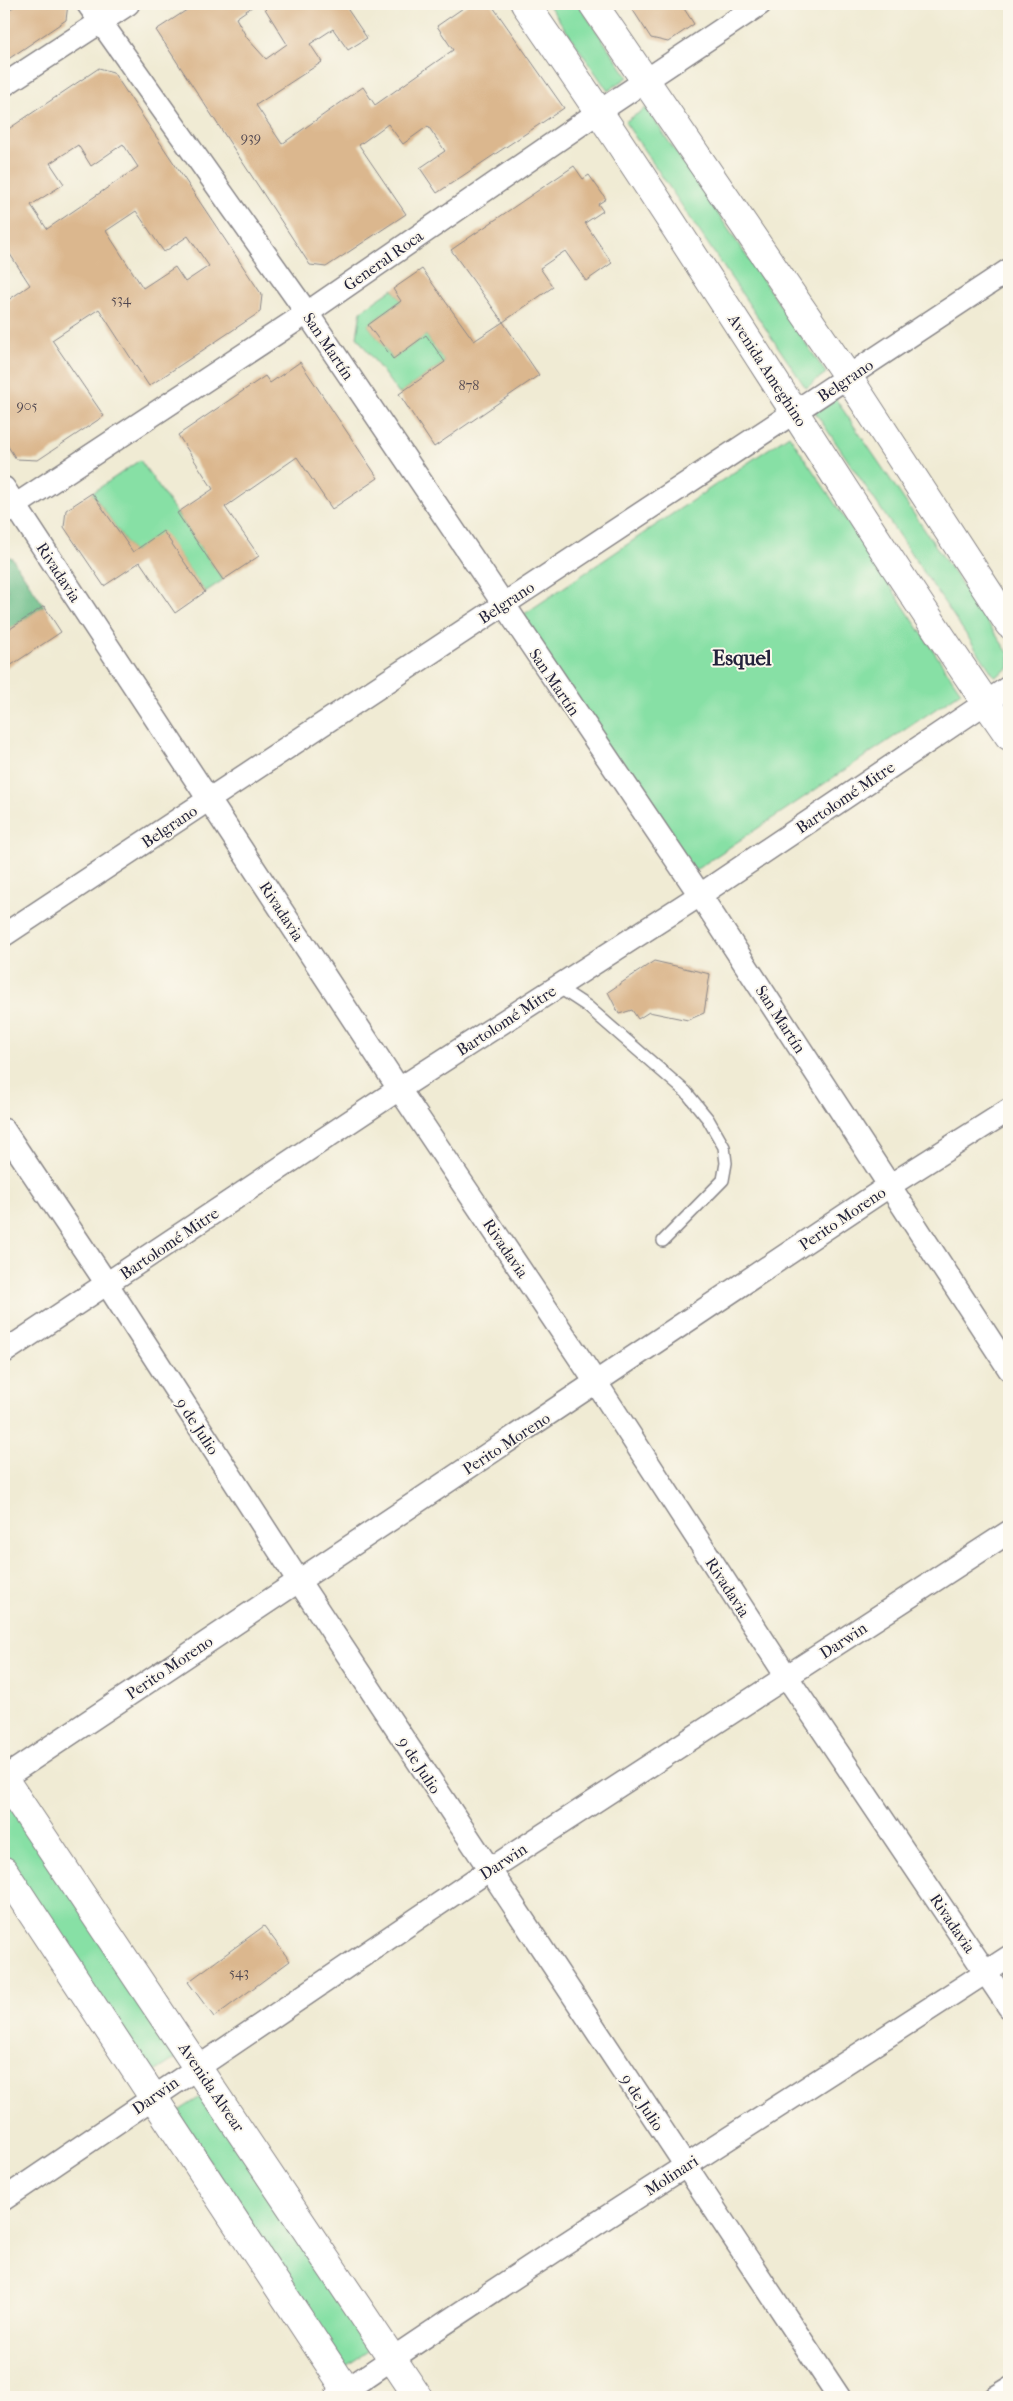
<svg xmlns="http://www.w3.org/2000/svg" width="1013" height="2401" font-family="'IM FELL French Canon',serif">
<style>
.green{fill:#87e0a5;stroke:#548170}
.forest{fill:#6dbe8a;stroke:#487062}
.building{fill:#dbb78e;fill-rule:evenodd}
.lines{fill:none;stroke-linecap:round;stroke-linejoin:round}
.lane-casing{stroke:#898688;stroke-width:14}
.street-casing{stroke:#898688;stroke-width:25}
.secondary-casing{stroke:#898688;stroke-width:30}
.highway-casing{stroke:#898688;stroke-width:30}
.lane{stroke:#fff;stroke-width:11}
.street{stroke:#fff;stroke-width:22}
.secondary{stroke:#fff;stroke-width:28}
.highway{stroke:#fff;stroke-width:28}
.labels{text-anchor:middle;stroke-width:4;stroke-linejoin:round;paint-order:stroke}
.number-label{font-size:14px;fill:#504750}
.street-label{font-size:16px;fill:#22223b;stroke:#fbf7ec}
.district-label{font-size:21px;font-weight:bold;fill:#22223b;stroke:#fbf7ec}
</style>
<rect width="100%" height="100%" fill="#fbf7ec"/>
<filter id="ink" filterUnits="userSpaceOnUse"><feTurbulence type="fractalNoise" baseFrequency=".02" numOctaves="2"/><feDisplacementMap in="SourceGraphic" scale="10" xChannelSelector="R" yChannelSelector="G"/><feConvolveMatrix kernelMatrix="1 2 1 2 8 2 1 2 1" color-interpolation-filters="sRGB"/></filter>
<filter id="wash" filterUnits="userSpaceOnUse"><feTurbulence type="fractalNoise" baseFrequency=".0096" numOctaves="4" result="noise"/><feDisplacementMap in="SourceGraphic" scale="20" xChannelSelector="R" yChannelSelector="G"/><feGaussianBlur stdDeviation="1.12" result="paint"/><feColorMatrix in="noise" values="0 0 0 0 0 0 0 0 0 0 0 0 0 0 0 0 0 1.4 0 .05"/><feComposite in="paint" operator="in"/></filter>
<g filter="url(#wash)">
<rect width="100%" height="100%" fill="#f0ebd4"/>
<g class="green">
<polygon points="548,4 578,4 628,77 608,91"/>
<polygon points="646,108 826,373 806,388 625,122"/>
<polygon points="393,289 401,301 368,325 393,359 426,335 445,362 399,394 357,337 361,311"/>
<polygon points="835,398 1009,654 1009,668 995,677 815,412"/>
<polygon points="789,435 961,692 685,877 514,621"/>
<polygon points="140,460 223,580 205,592 163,532 133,552 92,493"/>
<polygon points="9,1803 178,2057 150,2075 4,1856 4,1807"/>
<polygon points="205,2094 374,2347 346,2366 177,2112"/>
</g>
<polygon class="forest" points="4,555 12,558 44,606 7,631 4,626 4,594 8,590 4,583"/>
<g id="blocks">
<g class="building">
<polygon points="18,4 68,4 66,20 4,62 4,13"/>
<polygon points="196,4 256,4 236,18 247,38 266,59 287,44 262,4 344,4 367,38 348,50 333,29 310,44 322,62 256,105 282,144 363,87 375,105 453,50 437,26 469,4 491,4 564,108 437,193 420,168 445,151 428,126 403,144 388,124 359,145 406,214 326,267 310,265 156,30"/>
<polygon points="629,4 681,4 694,24 668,42 651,38"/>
<path d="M99 68 113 72 262 295 260 312 149 386 99 309 52 340 104 416 38 460 16 459 4 440V303L30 285 4 245V132ZM123 144 138 167 47 229 31 205 64 184 50 163 78 145 91 166ZM136 211 164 252 188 236 209 266 185 282 175 267 143 288 106 231Z"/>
<polygon points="574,166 583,179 589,175 606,199 598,204 603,211 585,223 612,263 586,281 565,251 540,268 553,287 503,322 451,250"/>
<polygon points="422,269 474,341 503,322 539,375 434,447 399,394 445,362 426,335 393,359 368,325 401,301 393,289"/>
<polygon points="300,362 378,478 332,509 297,457 225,507 259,556 223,580 177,513 213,489 178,435 265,376 270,383"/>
<polygon points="92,493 133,552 163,531 205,592 175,613 140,562 104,586 64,527 66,510"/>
<polygon points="44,606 61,632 4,670 4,626 7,631"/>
<polygon points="654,961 710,974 704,1013 688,1020 649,1012 638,1019 632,1010 619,1014 608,992"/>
<polygon points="264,1926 290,1961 214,2017 188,1982"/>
</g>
</g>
</g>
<g filter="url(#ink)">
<use href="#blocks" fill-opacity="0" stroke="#898688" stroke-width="1"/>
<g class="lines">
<defs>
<polyline id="lane" points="558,987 587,1006 686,1092 708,1119 724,1147 726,1163 723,1180 663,1241"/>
<g id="street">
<polyline points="88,4 307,313 700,895 1009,1369"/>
<polyline points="4,85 128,4"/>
<polyline points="4,488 399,1089 597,1384 787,1677 1009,2007"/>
<polyline points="4,513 307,313 600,111 760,4"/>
<polyline points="4,935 1009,270"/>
<polyline points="4,1130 107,1284 298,1580 839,2397"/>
<polyline points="4,1352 399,1089 700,895 1009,687"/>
<polyline points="4,1778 889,1186 1009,1110"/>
<polyline points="4,2199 489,1870 1009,1532"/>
<path d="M336 2397C557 2245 785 2104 1009 1957"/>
<polyline points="996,2397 1009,2389"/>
</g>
<g id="secondary">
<polyline points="4,1779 418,2397"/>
<polyline points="4,1871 351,2397"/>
</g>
<g id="highway">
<path d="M525 4C693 244 842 496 1009 736"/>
<polyline points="593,4 848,377 1009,624"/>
</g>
</defs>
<use href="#lane" class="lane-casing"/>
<use href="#street" class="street-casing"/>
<use href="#secondary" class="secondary-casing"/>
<use href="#highway" class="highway-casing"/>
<use href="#lane" class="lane"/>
<use href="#street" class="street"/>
<use href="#secondary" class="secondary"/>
<use href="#highway" class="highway"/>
</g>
</g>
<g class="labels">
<g class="number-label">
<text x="251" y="142">939</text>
<text x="121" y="304">534</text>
<text x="469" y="390">878</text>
<text x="27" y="410">905</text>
<text x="239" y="1977">543</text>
</g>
<g class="street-label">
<text transform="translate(383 260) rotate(-35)" y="6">General Roca</text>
<text transform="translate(329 346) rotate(56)" y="6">San Martín</text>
<text transform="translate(768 370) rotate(57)" y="6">Avenida Ameghino</text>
<text transform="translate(845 380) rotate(-34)" y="6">Belgrano</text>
<text transform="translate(59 572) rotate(57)" y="6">Rivadavia</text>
<text transform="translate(506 602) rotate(-33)" y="6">Belgrano</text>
<text transform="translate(555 682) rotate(56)" y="6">San Martín</text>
<text transform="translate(845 797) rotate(-34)" y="6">Bartolomé Mitre</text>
<text transform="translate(169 826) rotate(-34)" y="6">Belgrano</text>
<text transform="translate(282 911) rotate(57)" y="6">Rivadavia</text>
<text transform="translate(781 1019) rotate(57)" y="6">San Martín</text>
<text transform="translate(506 1020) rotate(-33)" y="6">Bartolomé Mitre</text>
<text transform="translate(842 1218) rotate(-34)" y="6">Perito Moreno</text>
<text transform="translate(169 1243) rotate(-34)" y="6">Bartolomé Mitre</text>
<text transform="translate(506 1248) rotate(56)" y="6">Rivadavia</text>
<text transform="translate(198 1426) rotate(57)" y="6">9 de Julio</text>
<text transform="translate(506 1443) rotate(-33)" y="6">Perito Moreno</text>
<text transform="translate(728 1587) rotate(57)" y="6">Rivadavia</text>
<text transform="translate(843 1640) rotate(-33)" y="6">Darwin</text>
<text transform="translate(169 1667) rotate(-34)" y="6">Perito Moreno</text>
<text transform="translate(420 1765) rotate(57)" y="6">9 de Julio</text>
<text transform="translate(503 1861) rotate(-33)" y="6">Darwin</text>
<text transform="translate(953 1923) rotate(56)" y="6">Rivadavia</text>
<text transform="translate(212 2087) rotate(56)" y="6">Avenida Alvear</text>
<text transform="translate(155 2095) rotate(-35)" y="6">Darwin</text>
<text transform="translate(643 2102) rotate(57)" y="6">9 de Julio</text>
<text transform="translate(671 2175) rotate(-33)" y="6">Molinari</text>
</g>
<g class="district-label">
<text x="742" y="665">Esquel</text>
</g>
</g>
<rect width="1013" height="2401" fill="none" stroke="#fbf7ec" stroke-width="20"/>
</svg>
